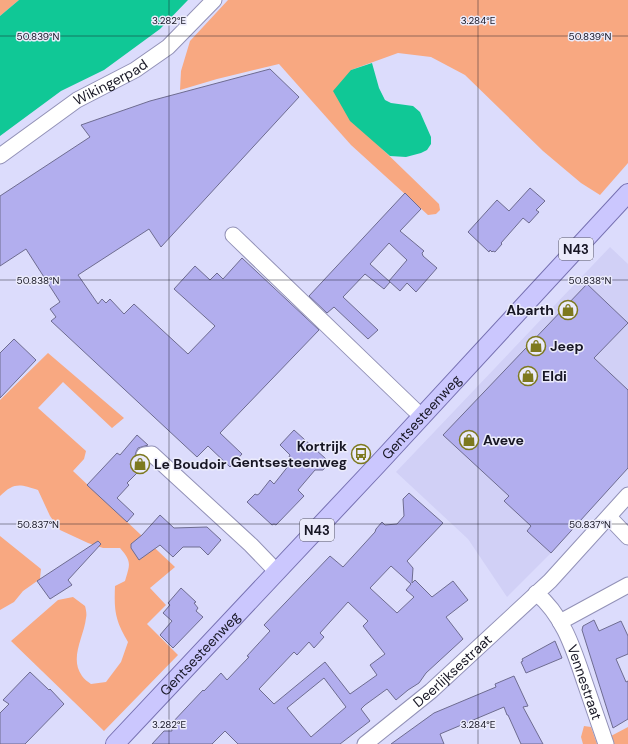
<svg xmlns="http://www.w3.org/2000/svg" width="628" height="744" font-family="'DM Sans',sans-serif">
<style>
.built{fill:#d1d0f6}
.green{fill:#f8a881}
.water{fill:#10c896}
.building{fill:#b2aeee;stroke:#6e6c90;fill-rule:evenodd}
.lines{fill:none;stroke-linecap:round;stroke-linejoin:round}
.minor-casing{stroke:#9291b7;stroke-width:17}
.major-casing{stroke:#7670b1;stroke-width:20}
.minor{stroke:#fff;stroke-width:15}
.major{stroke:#cbc7fe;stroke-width:18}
.ticks{fill:none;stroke:#171624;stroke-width:1;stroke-opacity:0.45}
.labels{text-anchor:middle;stroke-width:3;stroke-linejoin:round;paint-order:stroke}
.shield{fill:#ebebfb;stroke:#575664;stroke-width:1}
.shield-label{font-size:13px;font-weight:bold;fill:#171624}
.street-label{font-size:14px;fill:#171624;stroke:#ebebfb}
.poi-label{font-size:14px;font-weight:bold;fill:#171624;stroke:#ebebfb;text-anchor:start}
.ticks-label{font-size:10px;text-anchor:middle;fill:#171624;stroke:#ebebfb;stroke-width:3;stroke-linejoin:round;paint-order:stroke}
</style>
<rect width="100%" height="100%" fill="#dcdcfc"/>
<polygon class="built" points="610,247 628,264 628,468 551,553 507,597 468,539 396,472"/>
<g class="green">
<polygon points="0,0 19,0 0,16"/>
<polygon points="228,0 628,0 628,163 600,195 581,183 543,151 465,75 431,57 398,53 351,70 351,121 375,142 439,204 440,210 436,214 428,215 351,145 279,64 217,79 180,90 181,71 190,41"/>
<path d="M48 353 124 418 112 428 63 382 38 408 86 451 84 459 73 471 175 567 150 588 166 605 147 624 178 655 104 731 11 641 58 600 73 597 85 606C86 610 87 614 86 618 84 637 69 658 82 676 84 679 88 682 91 684L106 682 121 662 128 642C115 620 114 611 115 586L125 581C130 564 132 562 120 548H103L88 543 60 530 50 516 38 490C20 484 14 482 0 496V400Z"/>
<polygon points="0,536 41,569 40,579 23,591 14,602 0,610"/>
<polygon points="584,726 591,727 597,744 583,744 581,737"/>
<polygon points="628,727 628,744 613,744 611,736"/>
</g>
<g class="water">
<polygon points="19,0 188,0 160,29 104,70 61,91 0,136 0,16"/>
<polygon points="372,63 379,88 385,100 391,103 413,106 420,112 431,137 431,144 427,150 421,153 406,157 390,156 350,121 333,91 351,70"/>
</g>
<g class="building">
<polygon points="270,69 299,97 161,247 149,229 78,275 98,304 102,299 106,303 110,299 124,314 134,304 188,354 215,326 174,289 195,266 210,280 217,273 223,279 242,258 319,330 220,433 242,454 230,467 208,446 197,457 51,321 56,317 50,309 60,302 26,249 0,266 0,196 90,137 81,125 150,101"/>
<polygon points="530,188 545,201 536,210 539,212 529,223 523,218 501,243 502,244 495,252 493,251 492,252 490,250 489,252 468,232 497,200 509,211"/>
<polygon points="405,193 421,209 400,231 424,251 422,253 423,256 437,268 416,292 407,283 400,291 389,281 407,260 389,243 370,264 390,282 384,289 365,274 343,297 378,330 368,339 334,307 327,313 309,296"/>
<polygon points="587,284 628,323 594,358 628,390 628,468 551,553 527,531 531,526 504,501 509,496 443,435"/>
<polygon points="14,339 36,360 0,398 0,353"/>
<polygon points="294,430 326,459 327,465 323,470 315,470 298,490 304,496 276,525 274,524 272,525 247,502 255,494 257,495 259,494 270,480 274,484 293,460 289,457 290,455 280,445"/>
<polygon points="137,435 148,445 138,448 136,452 135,456 137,460 140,463 146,464 127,483 129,485 117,498 134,514 127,522 87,485 117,453 120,455"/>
<path d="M409 493 443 523 407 561 413 568 412 583 415 580 432 597 453 581 468 600 446 617 463 639 426 673 419 683 408 690 396 700 387 689 365 705 361 709 370 721 340 744H238L225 731 212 744H152L164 731H172L171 724 203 690 204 691 221 673 227 680 249 657 247 656 270 631 264 625 330 556 343 567 375 532 376 529 382 522 385 525 397 524 404 516 403 499ZM391 566 411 584 406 590 414 597 397 613 370 588ZM348 602 368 621 363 626 385 654 370 665 377 675 350 694 325 662 274 704 259 689 294 652 297 655 309 642 314 648 324 637 320 633ZM324 678 346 707 311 737 287 708Z"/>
<polygon points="160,515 174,528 207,527 221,540 208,555 200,547 183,547 173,557 160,545 139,560 131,548 131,544 142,535"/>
<polygon points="98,541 101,544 68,580 72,585 50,599 37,581"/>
<polygon points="181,588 196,602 194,603 198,608 196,611 203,617 173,648 160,635 172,621 163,613 170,605 168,603"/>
<polygon points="594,620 599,631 621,621 628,636 628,654 616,659 626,682 628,681 628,719 613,728 582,630 583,626"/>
<polygon points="555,641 562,658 526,673 521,662 523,661 522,659"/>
<polygon points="30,672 49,690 50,689 64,704 25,744 0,744 0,713 9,704 3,700"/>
<polygon points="514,676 528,706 523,707 543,744 521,744 508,715 507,715 504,707 440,734 444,744 391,744 434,713 496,687 495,684"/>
</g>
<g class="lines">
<defs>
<g id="minor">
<path id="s1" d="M0 156 77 100 135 70 168 47 214 0"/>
<polyline points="233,235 422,417"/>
<polyline points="144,455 152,454 251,545 277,572"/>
<polyline points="609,517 628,537"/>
<path id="s2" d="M536 593C564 616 574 651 585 683 592 703 599 724 606 744"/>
<polyline points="560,622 628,585"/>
<path id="s3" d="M365 744 431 691 550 581 628 495"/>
</g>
<g id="major">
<path id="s4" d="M115 744 378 464 628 193"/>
</g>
</defs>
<use href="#minor" class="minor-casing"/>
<use href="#major" class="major-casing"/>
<use href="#minor" class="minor"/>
<use href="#major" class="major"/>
</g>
<path class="ticks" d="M169 0V744M478 0V744M0 36H628M0 280H628M0 524H628"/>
<defs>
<symbol id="shop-ring" viewBox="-11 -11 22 22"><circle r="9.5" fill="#ebebfb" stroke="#7d791f" stroke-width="1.5"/><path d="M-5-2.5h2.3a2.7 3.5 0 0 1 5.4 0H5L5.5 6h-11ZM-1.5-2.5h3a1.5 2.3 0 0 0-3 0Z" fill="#7d791f"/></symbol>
<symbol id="bus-ring" viewBox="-11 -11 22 22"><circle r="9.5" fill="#ebebfb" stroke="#7d791f" stroke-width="1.5"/><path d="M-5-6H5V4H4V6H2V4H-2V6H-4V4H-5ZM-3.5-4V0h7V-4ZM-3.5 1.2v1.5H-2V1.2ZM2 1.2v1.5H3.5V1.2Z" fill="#7d791f"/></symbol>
</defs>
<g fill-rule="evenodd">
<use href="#shop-ring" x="557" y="299" width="22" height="22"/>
<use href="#shop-ring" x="525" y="335" width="22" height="22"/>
<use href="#shop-ring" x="517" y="365" width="22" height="22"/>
<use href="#shop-ring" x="458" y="429" width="22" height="22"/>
<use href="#bus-ring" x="350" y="443" width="22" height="22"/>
<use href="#shop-ring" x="129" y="453" width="22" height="22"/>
</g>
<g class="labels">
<g class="shield">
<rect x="559" y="238" width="34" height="22" rx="3"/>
<rect x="300" y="519" width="34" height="22" rx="3"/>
</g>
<g class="shield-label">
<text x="576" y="254">N43</text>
<text x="317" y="535">N43</text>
</g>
<g class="street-label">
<text dy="5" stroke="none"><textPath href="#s1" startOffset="133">Wikingerpad</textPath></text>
<text dy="5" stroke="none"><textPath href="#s4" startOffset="448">Gentsesteenweg</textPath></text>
<text dy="5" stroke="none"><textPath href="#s4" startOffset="124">Gentsesteenweg</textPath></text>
<text dy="5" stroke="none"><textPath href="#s3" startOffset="114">Deerlijksestraat</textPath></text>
<text dy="5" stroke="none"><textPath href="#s2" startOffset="103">Vennestraat</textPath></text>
</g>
<g class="poi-label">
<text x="554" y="315" text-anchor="end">Abarth</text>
<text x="550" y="351">Jeep</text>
<text x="542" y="381">Eldi</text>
<text x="483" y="445">Aveve</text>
<text x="347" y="451" text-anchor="end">Kortrijk<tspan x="347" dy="16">Gentsesteenweg</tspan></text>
<text x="154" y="469">Le Boudoir</text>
</g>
</g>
<g class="ticks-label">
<text x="169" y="24">3.282°E</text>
<text x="478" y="24">3.284°E</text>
<text x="38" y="40">50.839°N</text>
<text x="590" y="40">50.839°N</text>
<text x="38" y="284">50.838°N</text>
<text x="590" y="284">50.838°N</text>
<text x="38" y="528">50.837°N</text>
<text x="590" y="528">50.837°N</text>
<text x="169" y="728">3.282°E</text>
<text x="478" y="728">3.284°E</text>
</g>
</svg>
